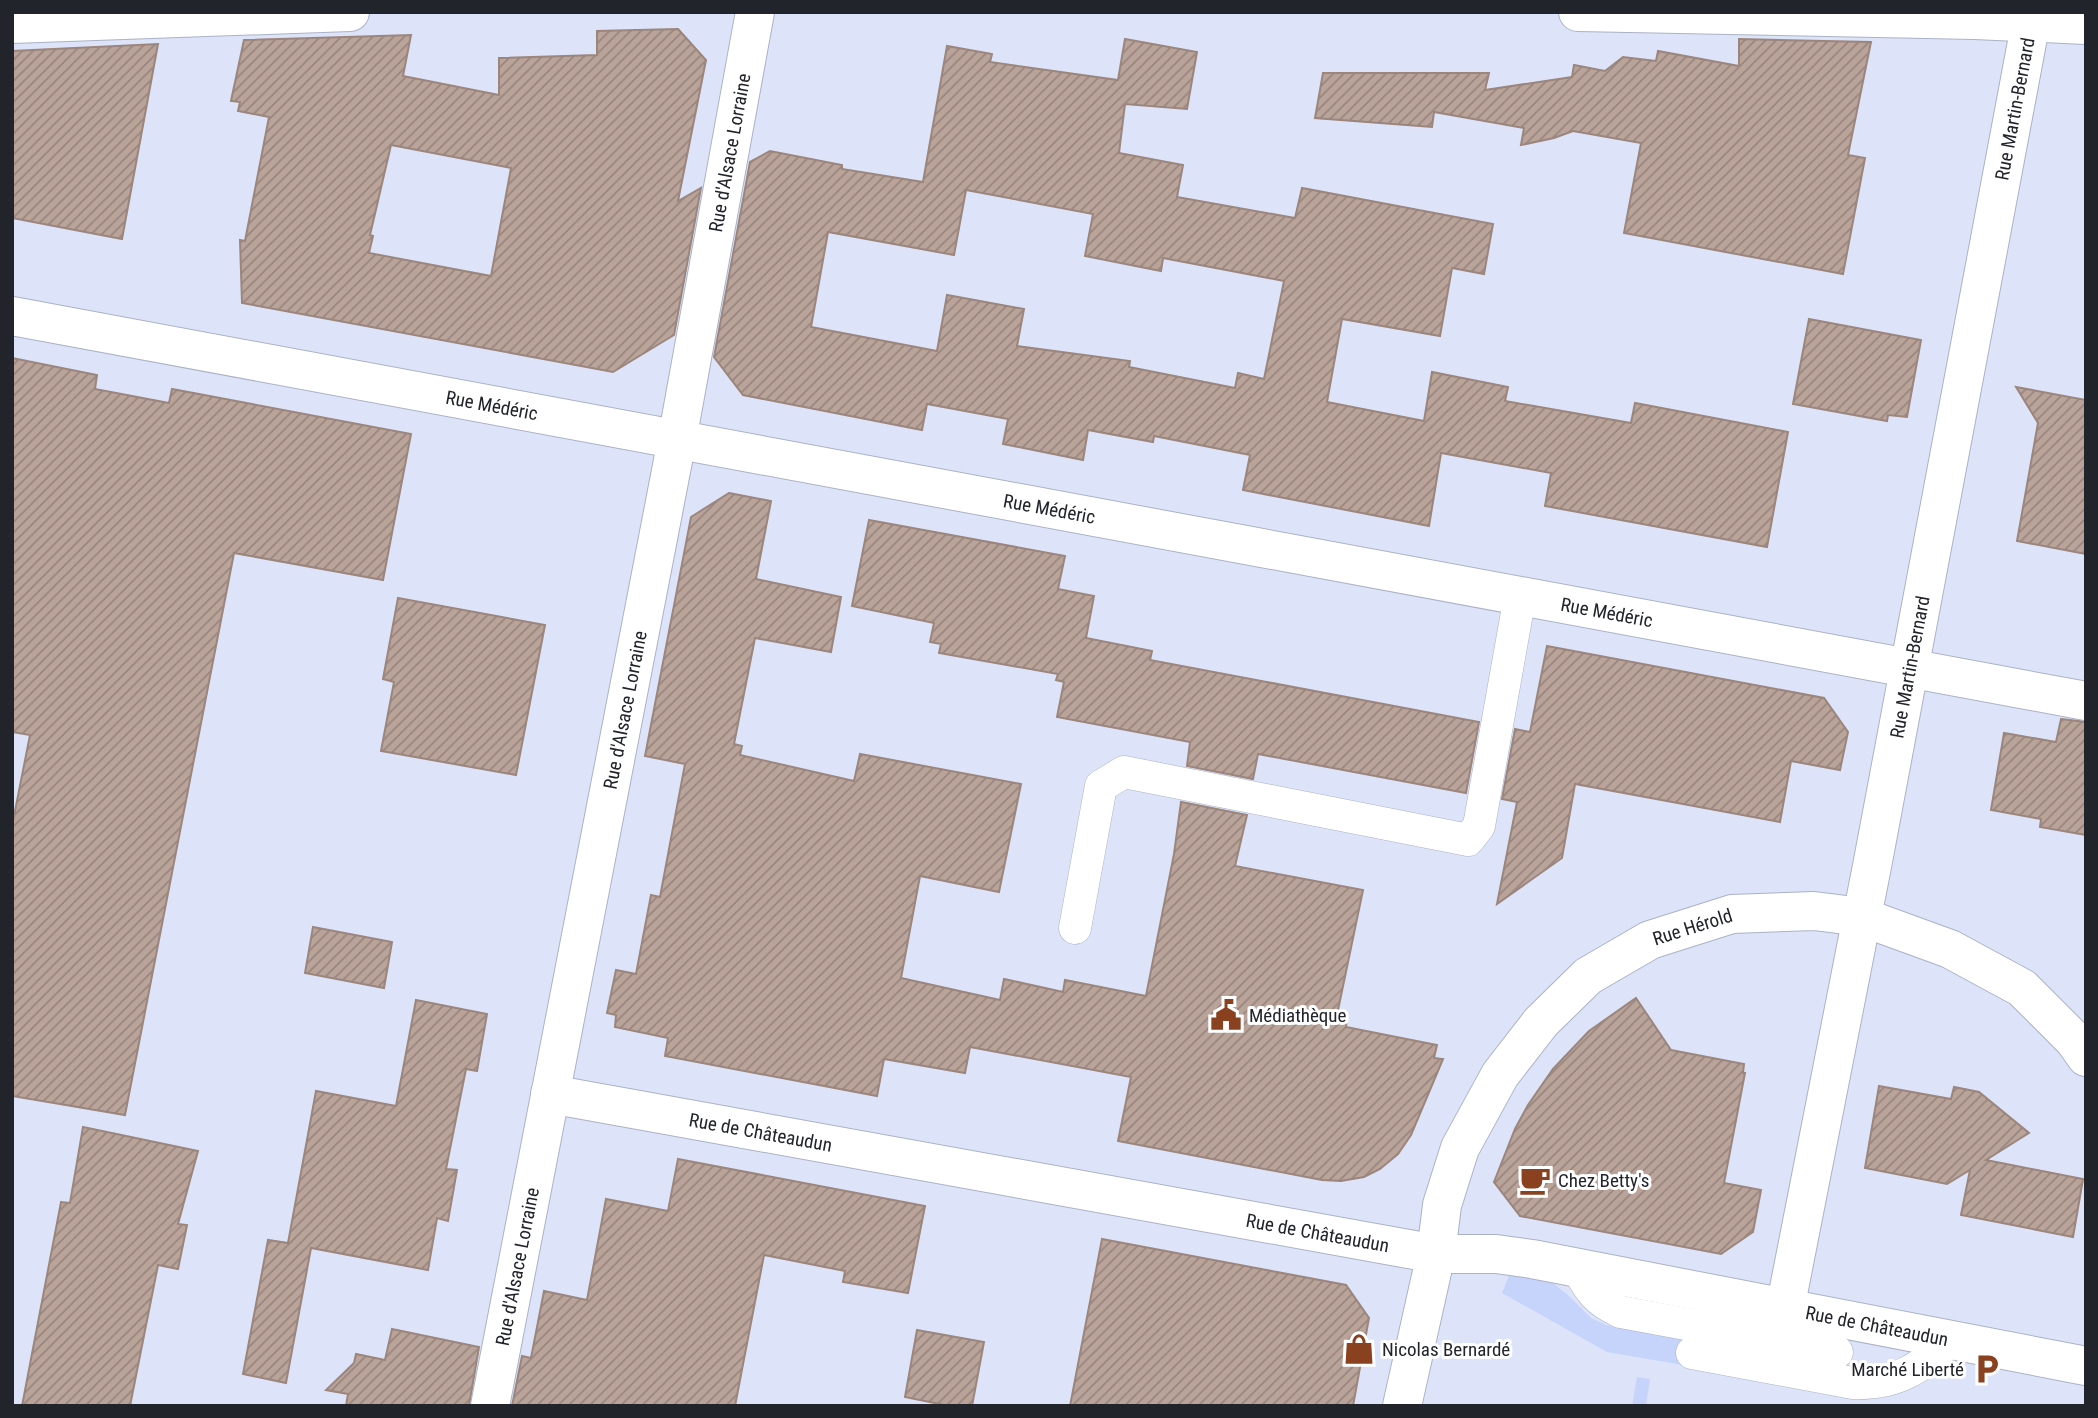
<svg xmlns="http://www.w3.org/2000/svg" width="2098" height="1418" font-family="'Roboto Condensed',sans-serif">
<style>
.green{fill:#c6d3fa}
.building{fill:url(#building-hatch);stroke:#9b857c;stroke-width:2;fill-rule:evenodd}
.lines{fill:none;stroke-linecap:round;stroke-linejoin:round}
.lane-casing{stroke:#abb2c6;stroke-width:33}
.street-casing{stroke:#abb2c6;stroke-width:40}
.lane{stroke:#fff;stroke-width:32}
.street{stroke:#fff;stroke-width:38}
.labels{text-anchor:middle;stroke-width:6;stroke-linejoin:round;paint-order:stroke}
.street-label{font-size:19px;fill:#22242c;stroke:#fff}
.poi-label{font-size:19px;fill:#22242c;stroke:#fff;text-anchor:start}
</style>
<defs>
<pattern id="building-hatch" width="6" height="6" patternUnits="userSpaceOnUse" patternTransform="scale(1.75)"><rect width="6" height="6" fill="#baa49a"/><path d="M-1 1l2-2M0 6l6-6M5 7l2-2" fill="none" stroke="#97857e"/></pattern>
</defs>
<rect width="100%" height="100%" fill="#dde4f9"/>
<g class="green">
<polygon points="1510,1273 1552,1282 1569,1296 1591,1318 1606,1325 1688,1340 1683,1365 1607,1352 1502,1293"/>
<polygon points="1637,1377 1650,1379 1646,1406 1632,1406"/>
</g>
<g class="building">
<path d="M678 29 706 60 678 201 701 188 674 335 613 372 242 303 240 240 245 241 269 117 238 111 240 102 231 101 244 40 411 35 403 76 499 95V58L597 55V31ZM391 145 511 168 491 276 369 253 373 236 370 235Z"/>
<path d="M1125 39 1197 52 1187 109 1125 104 1119 153 1183 165 1177 197 1295 218 1302 188 1493 224 1484 274 1452 268 1440 336 1342 319 1327 402 1424 421 1432 372 1508 387 1505 401 1631 423 1635 403 1788 432 1767 547 1545 506 1551 473 1441 453 1429 526 1243 490 1250 455 1154 436 1153 442 1088 430 1083 460 1003 444 1008 419 927 404 922 430 743 395 714 357 750 162 770 151 842 165V169L923 182 947 46 992 54 990 62 1118 80ZM966 190 1093 214 1085 256 1161 271 1163 258 1284 281 1264 379 1238 373 1235 388 1129 367 1130 361 1017 346 1024 309 947 295 937 351 811 327 828 232 954 255Z"/>
<polygon points="1739,39 1871,42 1848,155 1865,158 1843,274 1624,233 1641,143 1573,131 1554,138 1521,145 1524,128 1434,112 1432,127 1315,118 1323,73 1489,73 1485,90 1572,77 1574,65 1605,71 1623,57 1656,61 1658,51 1739,66"/>
<polygon points="158,44 122,239 12,218 12,51"/>
<polygon points="1809,319 1921,340 1907,417 1888,415 1887,421 1793,404"/>
<polygon points="12,358 97,375 95,389 169,403 172,389 411,434 383,580 234,553 125,1115 12,1096 12,826 30,735 12,732"/>
<polygon points="2016,387 2086,400 2086,554 2017,541 2038,423"/>
<polygon points="729,493 771,501 756,579 841,597 831,652 755,638 734,744 742,746 740,755 854,781 860,754 1021,784 999,892 920,876 901,978 1000,1000 1004,979 1063,992 1065,980 1146,996 1174,854 1181,802 1247,815 1235,866 1363,890 1337,1015 1347,1018 1346,1027 1437,1045 1434,1058 1443,1059 1411,1135 1398,1154 1380,1169 1364,1177 1341,1181 1322,1180 1118,1141 1131,1077 970,1047 965,1073 884,1059 877,1096 665,1056 668,1038 615,1027 616,1015 607,1013 616,970 636,974 651,895 660,897 685,764 645,756 691,517"/>
<polygon points="869,520 1065,556 1058,589 1094,596 1086,638 1152,651 1150,660 1479,722 1466,793 1258,754 1253,779 1187,766 1190,742 1057,717 1064,682 1056,680 1058,674 939,653 941,644 930,642 934,623 852,606"/>
<polygon points="398,598 545,625 516,775 381,751 394,682 383,679"/>
<polygon points="1547,646 1824,698 1848,732 1840,770 1791,761 1780,822 1575,784 1562,858 1497,904 1517,802 1502,799 1515,729 1530,732"/>
<polygon points="2061,719 2086,722 2086,835 2040,827 2041,819 1991,810 2004,733 2056,742"/>
<polygon points="313,927 392,942 384,988 305,973"/>
<polygon points="1636,998 1671,1050 1744,1064 1743,1073 1745,1073 1724,1183 1761,1190 1753,1232 1721,1254 1520,1216 1494,1182 1515,1129 1528,1105 1553,1069 1589,1031"/>
<polygon points="416,1000 487,1014 477,1071 466,1069 446,1169 457,1170 448,1221 437,1218 428,1270 311,1248 286,1383 243,1374 268,1240 288,1243 316,1091 396,1106"/>
<polygon points="1879,1086 1951,1099 1954,1087 1979,1092 2029,1133 1986,1160 2083,1179 2073,1237 1961,1215 1970,1170 1947,1184 1865,1168"/>
<polygon points="83,1127 198,1151 178,1224 187,1225 178,1269 158,1265 130,1406 22,1406 61,1202 70,1203"/>
<polygon points="678,1159 925,1206 908,1293 843,1282 845,1271 764,1255 735,1406 512,1406 522,1356 531,1358 544,1291 587,1300 606,1199 668,1211"/>
<polygon points="1102,1239 1346,1285 1369,1318 1353,1406 1070,1406"/>
<polygon points="392,1329 479,1347 469,1406 346,1406 348,1394 326,1390 354,1363 356,1354 385,1360"/>
<polygon points="917,1330 984,1342 972,1406 949,1406 905,1397"/>
</g>
<g class="lines">
<defs>
<g id="lane">
<polyline points="1075,928 1101,786 1124,772 1468,840 1479,826 1520,596"/>
<path d="M1577 1268C1590 1291 1596 1301 1621 1312L1837 1352"/>
<path d="M1692 1353 1853 1383C1899 1385 1920 1367 1953 1339"/>
</g>
<g id="street">
<polyline points="1578,12 1975,20 2086,25"/>
<polyline points="12,24 350,12"/>
<path id="s1" d="M12 316 2086 701"/>
<path id="s2" d="M550 1094 1436 1254H1496L1532 1259 2086 1366"/>
<path id="s3" d="M1785 1309 1873 861 2031 21"/>
<path id="s4" d="M490 1406 677 440 755 12"/>
<path id="s5" d="M1402 1406 1436 1254 1442 1205 1460 1148 1500 1075 1541 1022 1588 976 1650 940 1732 914 1814 911 1862 917 1950 949 2022 988 2074 1040 2086 1057"/>
</g>
</defs>
<use href="#lane" class="lane-casing"/>
<use href="#street" class="street-casing"/>
<use href="#lane" class="lane"/>
<use href="#street" class="street"/>
</g>
<defs>
<symbol id="civic-bare" viewBox="-9 -9 18 18"><path d="M-.6-6.5H3V-4.5H.6V-3L4-1V1h2V6H-6V1h2V-1L-.6-3ZM-1.2 2.5V6h2.4V2.5Z" fill="#894120" stroke="#fff" stroke-width="2.5" paint-order="stroke"/></symbol>
<symbol id="cafe-bare" viewBox="-9 -9 18 18"><path d="M-5.5-4.5H6V0H3Q3 3.5 0 3.5H-2.5Q-5.5 3.5-5.5 0ZM3-3.2v2h1.7v-2ZM-6 4.5H4V6H-6Z" fill="#894120" stroke="#fff" stroke-width="2.5" paint-order="stroke"/></symbol>
<symbol id="shop-bare" viewBox="-9 -9 18 18"><path d="M-5-2.5h2.3a2.7 3.5 0 0 1 5.4 0H5L5.5 6h-11ZM-1.5-2.5h3a1.5 2.3 0 0 0-3 0Z" fill="#894120" stroke="#fff" stroke-width="2.5" paint-order="stroke"/></symbol>
<symbol id="parking-bare" viewBox="-9 -9 18 18"><path d="M-3.5-5.5H1a3.5 3.5 0 0 1 0 7H-1V5.5H-3.5ZM-1-3.4V-.6H.8a1.4 1.4 0 0 0 0-2.8Z" fill="#894120" stroke="#fff" stroke-width="2.5" paint-order="stroke"/></symbol>
</defs>
<g fill-rule="evenodd">
<use href="#civic-bare" x="1204" y="993" width="44" height="44"/>
<use href="#cafe-bare" x="1513" y="1158" width="44" height="44"/>
<use href="#shop-bare" x="1337" y="1327" width="44" height="44"/>
<use href="#parking-bare" x="1965" y="1347" width="44" height="44"/>
</g>
<g class="labels">
<g class="street-label">
<text dy="7" stroke="none"><textPath href="#s3" startOffset="1222">Rue Martin-Bernard</textPath></text>
<text dy="7" stroke="none"><textPath href="#s4" startOffset="1276">Rue d'Alsace Lorraine</textPath></text>
<text dy="7" stroke="none"><textPath href="#s1" startOffset="488">Rue Médéric</textPath></text>
<text dy="7" stroke="none"><textPath href="#s1" startOffset="1055">Rue Médéric</textPath></text>
<text dy="7" stroke="none"><textPath href="#s1" startOffset="1622">Rue Médéric</textPath></text>
<text dy="7" stroke="none"><textPath href="#s3" startOffset="654">Rue Martin-Bernard</textPath></text>
<text dy="7" stroke="none"><textPath href="#s4" startOffset="709">Rue d'Alsace Lorraine</textPath></text>
<text dy="7" stroke="none"><textPath href="#s5" startOffset="597">Rue Hérold</textPath></text>
<text dy="7" stroke="none"><textPath href="#s2" startOffset="214">Rue de Châteaudun</textPath></text>
<text dy="7" stroke="none"><textPath href="#s2" startOffset="780">Rue de Châteaudun</textPath></text>
<text dy="7" stroke="none"><textPath href="#s4" startOffset="142">Rue d'Alsace Lorraine</textPath></text>
<text dy="7" stroke="none"><textPath href="#s2" startOffset="1348">Rue de Châteaudun</textPath></text>
</g>
<g class="poi-label">
<text x="1249" y="1022">Médiathèque</text>
<text x="1558" y="1187">Chez Betty's</text>
<text x="1382" y="1356">Nicolas Bernardé</text>
<text x="1964" y="1376" text-anchor="end">Marché Liberté</text>
</g>
</g>
<rect width="2098" height="1418" fill="none" stroke="#22242c" stroke-width="28"/>
</svg>
